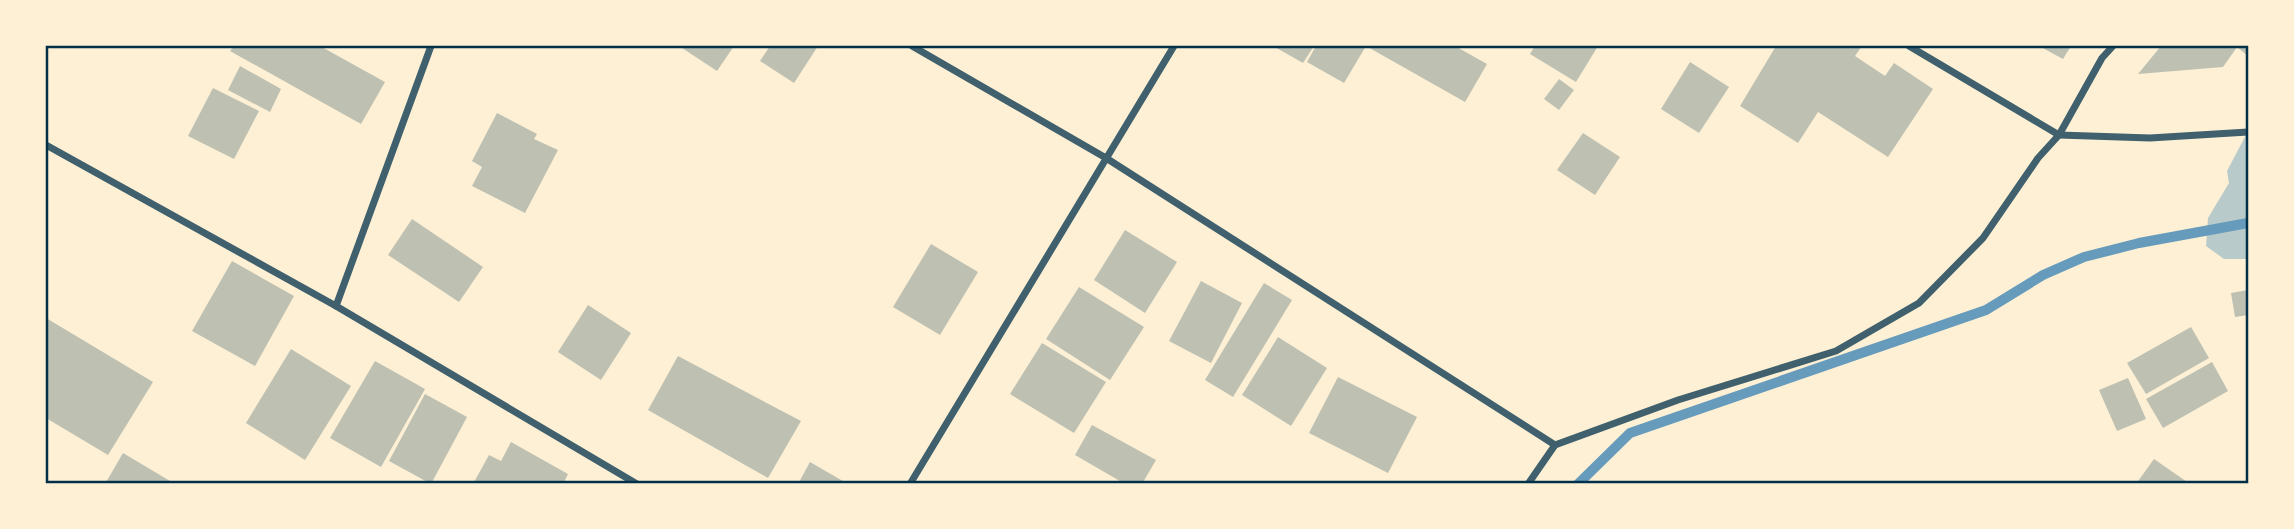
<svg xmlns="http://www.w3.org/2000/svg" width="2294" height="529" font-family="Signika,sans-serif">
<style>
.green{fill:#b9caca}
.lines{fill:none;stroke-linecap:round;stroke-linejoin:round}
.stream{stroke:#669bbc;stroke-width:10}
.building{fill:#bec0b2}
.minor{stroke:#3f606c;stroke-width:7}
.neatline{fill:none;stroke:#003049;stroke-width:2.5}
</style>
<rect width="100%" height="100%" fill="#fdf0d5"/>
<polygon class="green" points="2248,131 2248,259 2224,259 2206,246 2208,218 2229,183 2227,171"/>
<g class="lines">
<polyline class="stream" points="1578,484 1630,433 1986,310 2043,275 2084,257 2139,243 2248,223"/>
</g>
<g class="building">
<polygon points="234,46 320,46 385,82 361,124 230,51"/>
<polygon points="679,46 734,46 717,71"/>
<polygon points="770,46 818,46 794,83 760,61"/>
<polygon points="1273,46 1314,46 1303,63"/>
<polygon points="1316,46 1366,46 1344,83 1307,62"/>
<polygon points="1366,46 1455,46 1487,64 1465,102"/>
<polygon points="1535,46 1598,46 1576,82 1530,54"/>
<polygon points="1776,46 1862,46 1855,56 1885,76 1894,63 1933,89 1888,157 1818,112 1798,143 1740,106"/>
<polygon points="2039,46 2071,46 2063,59"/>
<polygon points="2161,46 2248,46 2248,56 2237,47 2223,67 2138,74"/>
<polygon points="1690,62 1729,87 1699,133 1661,109"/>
<polygon points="240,66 281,89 270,112 228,90"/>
<polygon points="1559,79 1574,90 1559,110 1544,99"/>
<polygon points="213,88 259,111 234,159 188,136"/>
<polygon points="497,113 537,134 534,139 558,150 525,213 472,186 482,167 472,161"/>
<polygon points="1583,133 1620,157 1595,195 1557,170"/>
<polygon points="412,219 483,267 459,302 388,255"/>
<polygon points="1125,230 1177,262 1145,313 1094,280"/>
<polygon points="931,244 978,272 940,335 893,307"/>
<polygon points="232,261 294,296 255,366 192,331"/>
<polygon points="1201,281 1242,303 1211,363 1169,341"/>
<polygon points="1264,283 1292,300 1233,397 1205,380"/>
<polygon points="1079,287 1144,327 1110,380 1046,339"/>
<polygon points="2248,290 2248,315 2235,317 2231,293"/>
<polygon points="588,305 631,333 601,380 558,352"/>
<polygon points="46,318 153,382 108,455 46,418"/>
<polygon points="2191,327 2209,358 2146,394 2127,363"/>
<polygon points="1278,337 1327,368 1291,426 1242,395"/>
<polygon points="1042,343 1106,382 1074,433 1010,394"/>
<polygon points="291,349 351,386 305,460 246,423"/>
<polygon points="678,356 801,421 768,478 648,410"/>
<polygon points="375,361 425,389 381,467 330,438"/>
<polygon points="2212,362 2228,391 2163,428 2146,399"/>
<polygon points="1338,377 1417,417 1388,473 1309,433"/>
<polygon points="2128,378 2146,419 2117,431 2099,390"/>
<polygon points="425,394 467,417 431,484 389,461"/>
<polygon points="1092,425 1156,460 1142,484 1125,484 1075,455"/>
<polygon points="511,442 568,474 563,484 473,484 489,455 501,461"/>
<polygon points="123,453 175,484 105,484"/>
<polygon points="2154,459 2190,484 2136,484"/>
<polygon points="810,462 848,484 798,484"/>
</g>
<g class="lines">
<g class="minor">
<polyline points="912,46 1106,158 1555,445"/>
<polyline points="1909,46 2059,135 2150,138 2248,132"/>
<polyline points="46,145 336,306 637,484"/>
<polyline points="336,306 431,46"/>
<polyline points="910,484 1174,46"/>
<polyline points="1528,484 1555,445 1678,400 1836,351 1919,303 1983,238 2038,158 2059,135 2102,58 2113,46"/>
</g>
</g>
<rect width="2294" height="529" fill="none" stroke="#fdf0d5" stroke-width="94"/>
<rect x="47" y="47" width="2200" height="435" class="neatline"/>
</svg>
